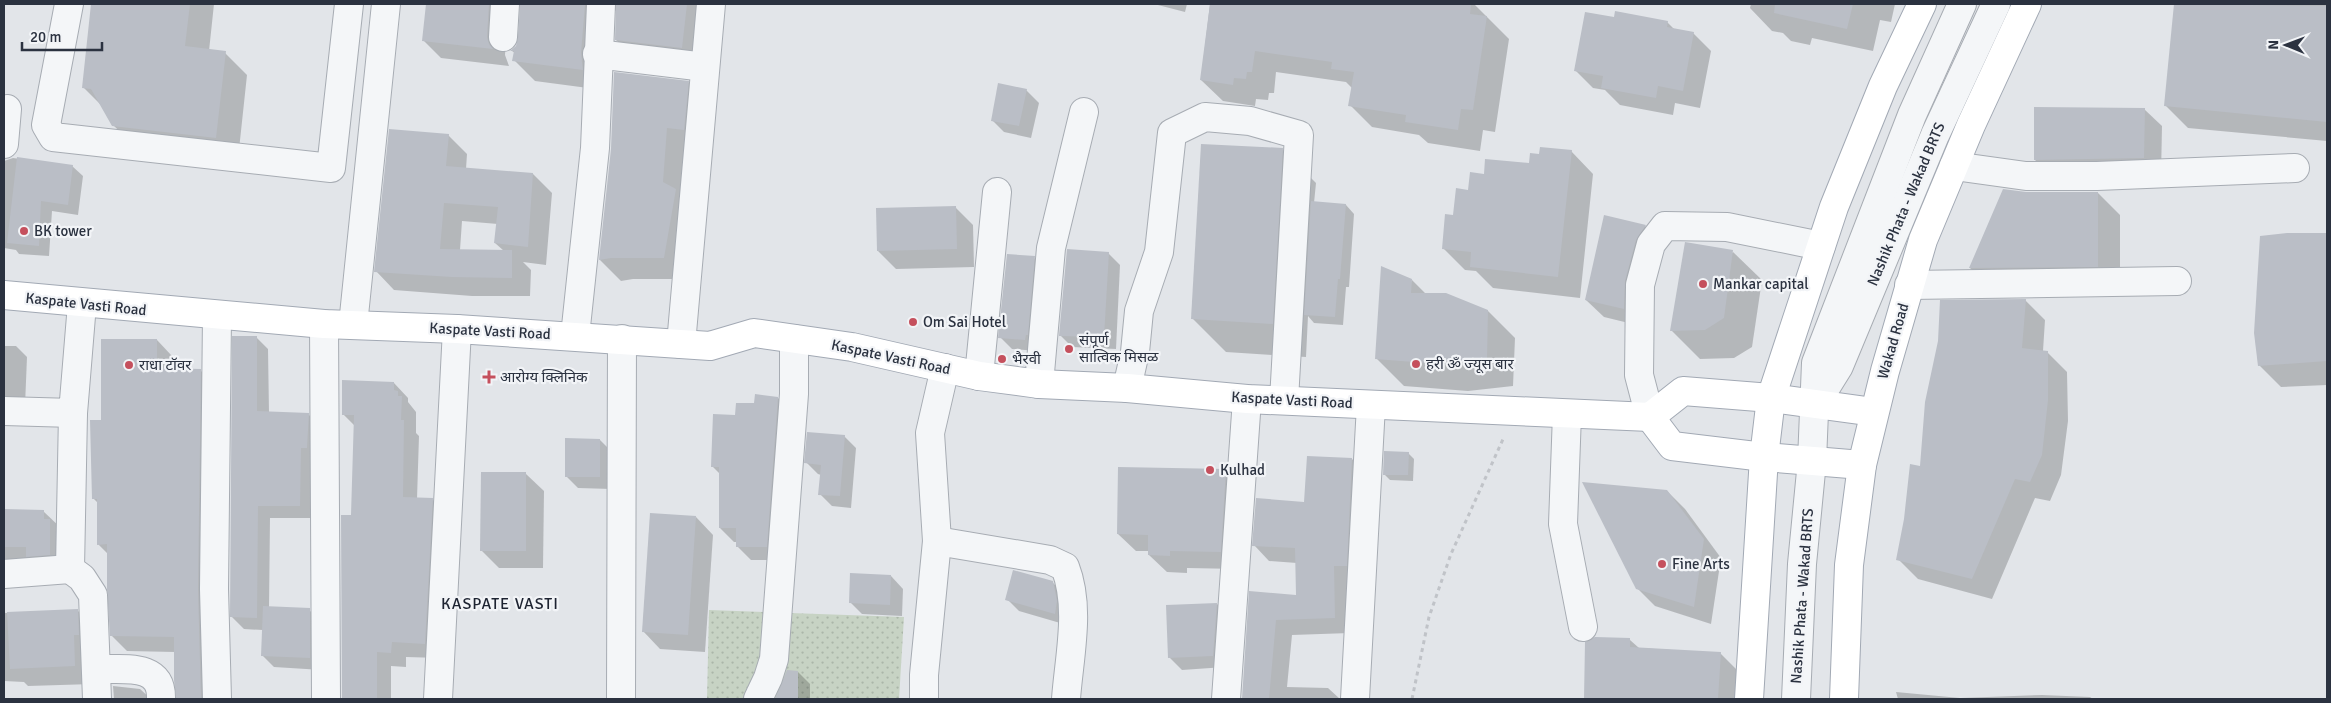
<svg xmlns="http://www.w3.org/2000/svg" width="2331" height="703" font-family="Signika,'Noto Sans Devanagari',sans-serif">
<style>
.grass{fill:url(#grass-dots)}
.shadow{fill:#0003;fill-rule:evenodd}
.building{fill:#babec6}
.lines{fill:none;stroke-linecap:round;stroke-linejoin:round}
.minor-casing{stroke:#a7acb3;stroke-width:30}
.major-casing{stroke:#a2a9b4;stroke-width:30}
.path{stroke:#c0c3c8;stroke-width:3;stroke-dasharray:4 4;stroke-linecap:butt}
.minor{stroke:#f4f6f8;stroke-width:28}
.major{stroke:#fff;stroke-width:28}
.poi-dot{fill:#c5505d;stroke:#f2f4f7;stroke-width:2}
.labels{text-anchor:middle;stroke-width:4.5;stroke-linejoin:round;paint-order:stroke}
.street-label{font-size:15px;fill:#2b3240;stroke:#f2f4f7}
.poi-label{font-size:15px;fill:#2b3240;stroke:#f2f4f7;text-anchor:start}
.neighbourhood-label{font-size:16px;letter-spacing:1px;fill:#1d2331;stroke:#f2f4f7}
</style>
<defs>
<pattern id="grass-dots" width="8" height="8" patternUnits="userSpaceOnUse" patternTransform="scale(1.25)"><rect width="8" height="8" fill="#c7d3c4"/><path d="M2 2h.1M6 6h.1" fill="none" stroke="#abb6a9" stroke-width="1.8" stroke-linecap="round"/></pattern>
</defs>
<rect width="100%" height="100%" fill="#e2e5e9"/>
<polygon class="grass" points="709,610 904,617 899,699 707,699"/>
<g class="shadow">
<polygon points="93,4 214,4 209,51 225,53 247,75 238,159 136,147 113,125 103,107 84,88"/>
<polygon points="427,4 503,4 507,21 505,55 509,66 441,58 423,40"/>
<polygon points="522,4 711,4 703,69 638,61 616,40 616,10 609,17 603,90 535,81 514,60 515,53 512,51 517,46"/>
<polygon points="1154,4 1187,4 1185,12"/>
<polygon points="1210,4 1474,4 1509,39 1495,132 1483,130 1480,151 1428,143 1419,135 1372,127 1350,105 1352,88 1346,82 1276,72 1274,93 1269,93 1268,100 1256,99 1255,106 1223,101 1201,80"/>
<polygon points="1751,4 1895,4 1891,22 1880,20 1873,51 1812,38 1810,45 1791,41 1783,33 1772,31 1750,8"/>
<polygon points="2173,4 2327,4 2327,141 2188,128 2166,106 2175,6"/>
<polygon points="1615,18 1667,22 1675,30 1693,33 1711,51 1700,108 1675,103 1673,115 1620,105 1605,90 1593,88 1576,71"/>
<polygon points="688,82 709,103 685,279 633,279 621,281 600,260 612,149"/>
<polygon points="1026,90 1039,103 1031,138 1004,132 992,120"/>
<polygon points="2144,109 2162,126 2161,176 2053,177 2035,160"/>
<path d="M448 135 467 154 466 169 533 174 552 193 546 265 523 262 531 270 530 296H472L394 290 376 271ZM462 221 498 224 495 243 504 251 460 250Z"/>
<polygon points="1282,149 1316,183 1314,203 1346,205 1354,214 1349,287 1346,287 1343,325 1314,323 1308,316 1306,357 1226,352 1193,319"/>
<polygon points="1571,151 1593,174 1580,298 1493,288 1476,271 1465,270 1443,248 1454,217 1469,191 1530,165 1540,155"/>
<polygon points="13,158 72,166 83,176 78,215 52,211 49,256 19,254 16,250 4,248 4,161"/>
<polygon points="2004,190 2026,193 2098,193 2120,215 2120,288 1992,290 1970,268"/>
<polygon points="956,208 973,225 974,267 896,269 878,251"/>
<polygon points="1605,217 1645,226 1663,244 1641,326 1604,317 1586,300"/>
<polygon points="2327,234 2327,385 2281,387 2259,365 2261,237"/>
<polygon points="1733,252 1762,280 1752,347 1734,358 1700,359 1671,330"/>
<polygon points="1108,253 1120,265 1116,349 1072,347 1060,335"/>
<polygon points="1034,258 1046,270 1037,351 1012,349 1000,337"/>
<polygon points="1412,280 1426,294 1488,311 1515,338 1513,386 1468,391 1404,386 1377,359"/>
<polygon points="2025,300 2045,320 2043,351 2047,352 2067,372 2068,421 2061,475 2050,501 2035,498 1992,599 1918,579 1898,559 1921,467"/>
<polygon points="256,337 268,349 269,413 308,414 320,426 312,518 270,518 269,608 309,610 322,622 322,670 274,667 262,655 263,630 244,629 232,617"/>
<polygon points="157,340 172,356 172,370 200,370 216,386 216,699 178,699 175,652 127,651 111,635 108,554 98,544 98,503 93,498 102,421"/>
<polygon points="4,346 16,346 27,357 25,406 4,410"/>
<polygon points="394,383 408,398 408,402 416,412 416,433 419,436 417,499 432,499 447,514 440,658 406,657 406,667 391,666 391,699 343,699 342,516 353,517 355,426 343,414"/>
<polygon points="778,398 792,412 781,560 751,560 737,546 737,542 734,542 720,528 720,474 712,466 755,405"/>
<polygon points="844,436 856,448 851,508 832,506 820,494 821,475 818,474 806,462"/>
<polygon points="600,440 612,452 611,489 578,488 566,476"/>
<polygon points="1408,453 1414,459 1413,481 1390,480 1384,474"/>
<polygon points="1352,459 1368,475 1350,633 1292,635 1287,687 1328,688 1340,699 1243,699 1250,592 1298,596 1297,563 1269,561 1254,545 1306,503"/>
<polygon points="1226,470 1244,488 1238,569 1187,568 1187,573 1167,572 1149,555 1149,551 1136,551 1118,534"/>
<polygon points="526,474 544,491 543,568 499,568 482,551"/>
<polygon points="1667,491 1685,509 1721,558 1711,624 1655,606 1637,588"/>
<polygon points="4,510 43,511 61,528 67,572 4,576"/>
<polygon points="696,517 713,535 705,652 660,649 643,631"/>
<polygon points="891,576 903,589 902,616 862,614 850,602"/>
<polygon points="1052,582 1065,595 1067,625 1019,611 1007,599"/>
<polygon points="1217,604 1229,616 1225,667 1182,670 1169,657"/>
<polygon points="77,610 95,628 93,684 28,686 24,682 4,681 4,613"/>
<polygon points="1630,640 1639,648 1720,653 1738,671 1736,699 1585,699 1587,643"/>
<polygon points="788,672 798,672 810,684 810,699 776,699"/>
<polygon points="113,686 140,689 151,699 114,699"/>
<polygon points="1896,692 1960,698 2042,695 2090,697 2093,699 1898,699"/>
</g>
<g class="building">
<polygon points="91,4 190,4 185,46 226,51 216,138 112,126 91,89 82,88"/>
<polygon points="426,4 489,4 487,37 489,44 493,49 422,41"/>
<polygon points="520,4 585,5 581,53 583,70 512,61 514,51 510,51 516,46 518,38"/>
<polygon points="616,4 687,4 682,48 615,40"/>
<polygon points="1210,4 1471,4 1470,14 1487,16 1473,110 1461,109 1458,130 1405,122 1406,115 1348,106 1354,72 1331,69 1332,62 1255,51 1252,72 1247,72 1246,79 1234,78 1233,85 1200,80"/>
<polygon points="1775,4 1853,4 1847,29 1774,13"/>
<polygon points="2174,4 2327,6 2327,122 2164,106"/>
<polygon points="1615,11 1668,21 1667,27 1694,32 1683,91 1658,86 1656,98 1601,88 1603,76 1574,71 1585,12 1614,17"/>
<polygon points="614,72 689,81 684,130 667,128 663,182 676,189 664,258 611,258 599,260 611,149"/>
<polygon points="998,83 1027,89 1019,126 991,121"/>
<polygon points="2034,107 2145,108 2144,158 2034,160"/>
<polygon points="389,129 449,134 446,166 533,173 528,247 494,243 498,207 444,203 440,249 512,250 512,278 452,277 374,272"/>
<polygon points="1201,144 1283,148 1273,324 1191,319"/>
<polygon points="1540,147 1572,150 1558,277 1470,267 1471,252 1442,249 1445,214 1453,215 1456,188 1468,190 1470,172 1484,174 1485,159 1529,163 1530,153 1539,154"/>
<polygon points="17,157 73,165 68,205 41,201 39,246 7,243"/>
<polygon points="2003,189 2026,192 2098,192 2098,267 1969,268"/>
<polygon points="1311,201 1346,204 1340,279 1338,279 1335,317 1304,315"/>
<polygon points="956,206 957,249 877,251 876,208"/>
<polygon points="1604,215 1646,225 1636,240 1625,281 1624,309 1585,300"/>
<polygon points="2287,233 2327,233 2327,361 2258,366 2254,333 2260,236"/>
<polygon points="1685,242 1733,250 1724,318 1705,330 1670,331"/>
<polygon points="1067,249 1109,252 1104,337 1059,336"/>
<polygon points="1007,254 1035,256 1028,335 1026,335 1025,340 998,338"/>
<polygon points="1381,266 1412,279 1411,293 1446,293 1488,310 1487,359 1440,364 1375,359"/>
<polygon points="2026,299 2022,348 2048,351 2048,400 2042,455 2030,482 2015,479 1972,579 1896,560 1904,519 1910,464 1920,466 1925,402 1938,341 1940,300"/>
<polygon points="232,336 257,336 257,411 309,413 307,448 301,448 300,506 258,506 257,618 230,617"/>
<polygon points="101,339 157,339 157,368 201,369 198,589 201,699 176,699 174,680 174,637 110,636 107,588 107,544 97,545 97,499 92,499 90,420 101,420"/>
<polygon points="342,380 394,382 394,390 398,391 398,396 402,396 401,420 404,420 403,497 433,498 425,644 392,642 391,653 377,652 377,699 342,699 341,515 351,515 354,415 342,415"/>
<polygon points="755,394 778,397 767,547 736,547 736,528 719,528 719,467 711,467 713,414 735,415 736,403 754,403"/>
<polygon points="807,432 845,435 840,496 818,495 821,465 804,463"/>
<polygon points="565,438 600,439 600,477 565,477"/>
<polygon points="1384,451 1409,452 1408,475 1383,475"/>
<polygon points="1307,456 1352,458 1347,566 1334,566 1335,618 1276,620 1269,699 1242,699 1249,591 1296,595 1295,548 1252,546 1256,498 1304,502"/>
<polygon points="1118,467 1226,469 1221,552 1170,551 1170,556 1148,555 1148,535 1117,534"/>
<polygon points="481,472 526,472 526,551 480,551"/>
<polygon points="1582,482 1667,490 1704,539 1694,607 1636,589"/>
<polygon points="4,509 44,510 44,519 50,519 50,555 26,557 26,547 4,547"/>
<polygon points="650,513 696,516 688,635 642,632"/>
<polygon points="1013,570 1053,581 1057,601 1055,614 1005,600"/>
<polygon points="850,573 891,575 890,605 849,603"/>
<polygon points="1217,603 1213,656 1168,658 1166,605"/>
<polygon points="263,606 310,608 310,658 261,656"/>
<polygon points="78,609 79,635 74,635 75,666 10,669 7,612"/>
<polygon points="1595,637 1630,638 1630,647 1721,652 1718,699 1584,699 1585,642"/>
<polygon points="787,670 798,671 798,699 775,699"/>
</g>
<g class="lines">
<defs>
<g id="minor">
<polyline points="69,4 46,125 53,137 331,168 349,4"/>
<polyline points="503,37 505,4"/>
<polyline points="597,54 705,67"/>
<polyline points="4,144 7,109"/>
<polyline points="1954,166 2026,176 2097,176 2295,168"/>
<polyline points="1909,285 2177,281"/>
<polyline points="217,316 214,589 217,699"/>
<polyline points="324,324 326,699"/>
<polyline points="353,325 386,4"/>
<polyline points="575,336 595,148 601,4"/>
<polyline points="681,344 711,4"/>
<polyline points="979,376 997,192"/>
<polyline points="1039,384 1051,248 1084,112"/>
<polyline points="1127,388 1135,352 1139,311 1159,252 1172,133 1205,117 1250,121 1299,135 1284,400"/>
<polyline points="1816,403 1839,366 1935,135 1996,4"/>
<polyline points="4,411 73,413 82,304"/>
<polyline points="73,413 70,569 82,578 93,595 97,699"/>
<polyline points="1567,414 1563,524 1583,627"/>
<polyline points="1650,417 1639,375 1640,285 1651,244 1665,226 1727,227 1821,246"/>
<polyline points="937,541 930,433 945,368"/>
<polyline points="4,574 70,569"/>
<path d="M97 669C123 670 162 662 161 699"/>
<polyline points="438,699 457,329"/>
<polyline points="621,699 622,339"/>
<polyline points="758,699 768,678 774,659 794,394 794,339"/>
<path d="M924 699V675L937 541 1050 560 1065 567C1081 608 1069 657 1066 699"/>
<polyline points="1226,699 1247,399"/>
<polyline points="1355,699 1371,405"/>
<polyline points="1796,699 1802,564 1812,461 1816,363 1912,115 1962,4"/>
</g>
<g id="major">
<polyline points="4,295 324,324 457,329 710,346 754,333 852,347 979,376 1039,384 1127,388 1247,399 1650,417 1683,391 1771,398 1874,412"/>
<polyline points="1650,417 1672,446 1764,457 1862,465"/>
<polyline points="1749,699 1764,457 1771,398 1834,207 1883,86 1922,4"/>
<polyline points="1844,699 1849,565 1862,465 1885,371 1923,240 1971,125 2027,4"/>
</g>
</defs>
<use href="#minor" class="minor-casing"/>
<use href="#major" class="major-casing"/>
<polyline class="path" points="1412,699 1429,617 1451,554 1504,437"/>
<use href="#minor" class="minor"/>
<use href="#major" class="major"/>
</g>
<g class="poi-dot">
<circle cx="24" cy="231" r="5"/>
<circle cx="1703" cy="284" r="5"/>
<circle cx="913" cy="322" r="5"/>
<circle cx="1069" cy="349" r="5"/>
<circle cx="1002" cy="359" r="5"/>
<circle cx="1416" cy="364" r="5"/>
<circle cx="129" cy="365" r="5"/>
<path d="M486.5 369.5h5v5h5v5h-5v5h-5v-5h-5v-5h5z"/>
<circle cx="1210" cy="470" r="5"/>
<circle cx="1662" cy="564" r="5"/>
</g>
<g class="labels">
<g class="street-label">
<text transform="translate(1906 204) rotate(-67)" y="5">Nashik Phata - Wakad BRTS</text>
<text transform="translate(86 304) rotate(6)" y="5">Kaspate Vasti Road</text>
<text transform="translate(490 331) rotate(3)" y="5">Kaspate Vasti Road</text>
<text transform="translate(1893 341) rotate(-74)" y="5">Wakad Road</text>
<text transform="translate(891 357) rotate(12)" y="5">Kaspate Vasti Road</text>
<text transform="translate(1292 400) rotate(3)" y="5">Kaspate Vasti Road</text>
<text transform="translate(1802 596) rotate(-86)" y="5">Nashik Phata - Wakad BRTS</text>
</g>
<g class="poi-label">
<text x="34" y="236">BK tower</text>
<text x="1713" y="289">Mankar capital</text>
<text x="923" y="327">Om Sai Hotel</text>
<text x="1079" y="345">संपूर्ण<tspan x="1079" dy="17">सात्विक मिसळ</tspan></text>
<text x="1012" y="364">भैरवी</text>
<text x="1426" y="369">हरी ॐ ज्यूस बार</text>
<text x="139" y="370">राधा टॉवर</text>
<text x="500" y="382">आरोग्य क्लिनिक</text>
<text x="1220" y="475">Kulhad</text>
<text x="1672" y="569">Fine Arts</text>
</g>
<g class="neighbourhood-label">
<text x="500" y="609">KASPATE VASTI</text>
</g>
</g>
<rect width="2331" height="703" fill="none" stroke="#2b3240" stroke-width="10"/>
<g transform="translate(2286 45) rotate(271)" stroke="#f2f4f7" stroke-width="4" paint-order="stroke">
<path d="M0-4L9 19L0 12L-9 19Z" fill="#2b3240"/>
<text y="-8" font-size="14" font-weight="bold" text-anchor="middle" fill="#2b3240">N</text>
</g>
<path d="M22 42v8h80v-8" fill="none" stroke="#2b3240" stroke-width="2.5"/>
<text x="30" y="42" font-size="15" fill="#2b3240" stroke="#f2f4f7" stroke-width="4" paint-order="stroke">20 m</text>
</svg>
